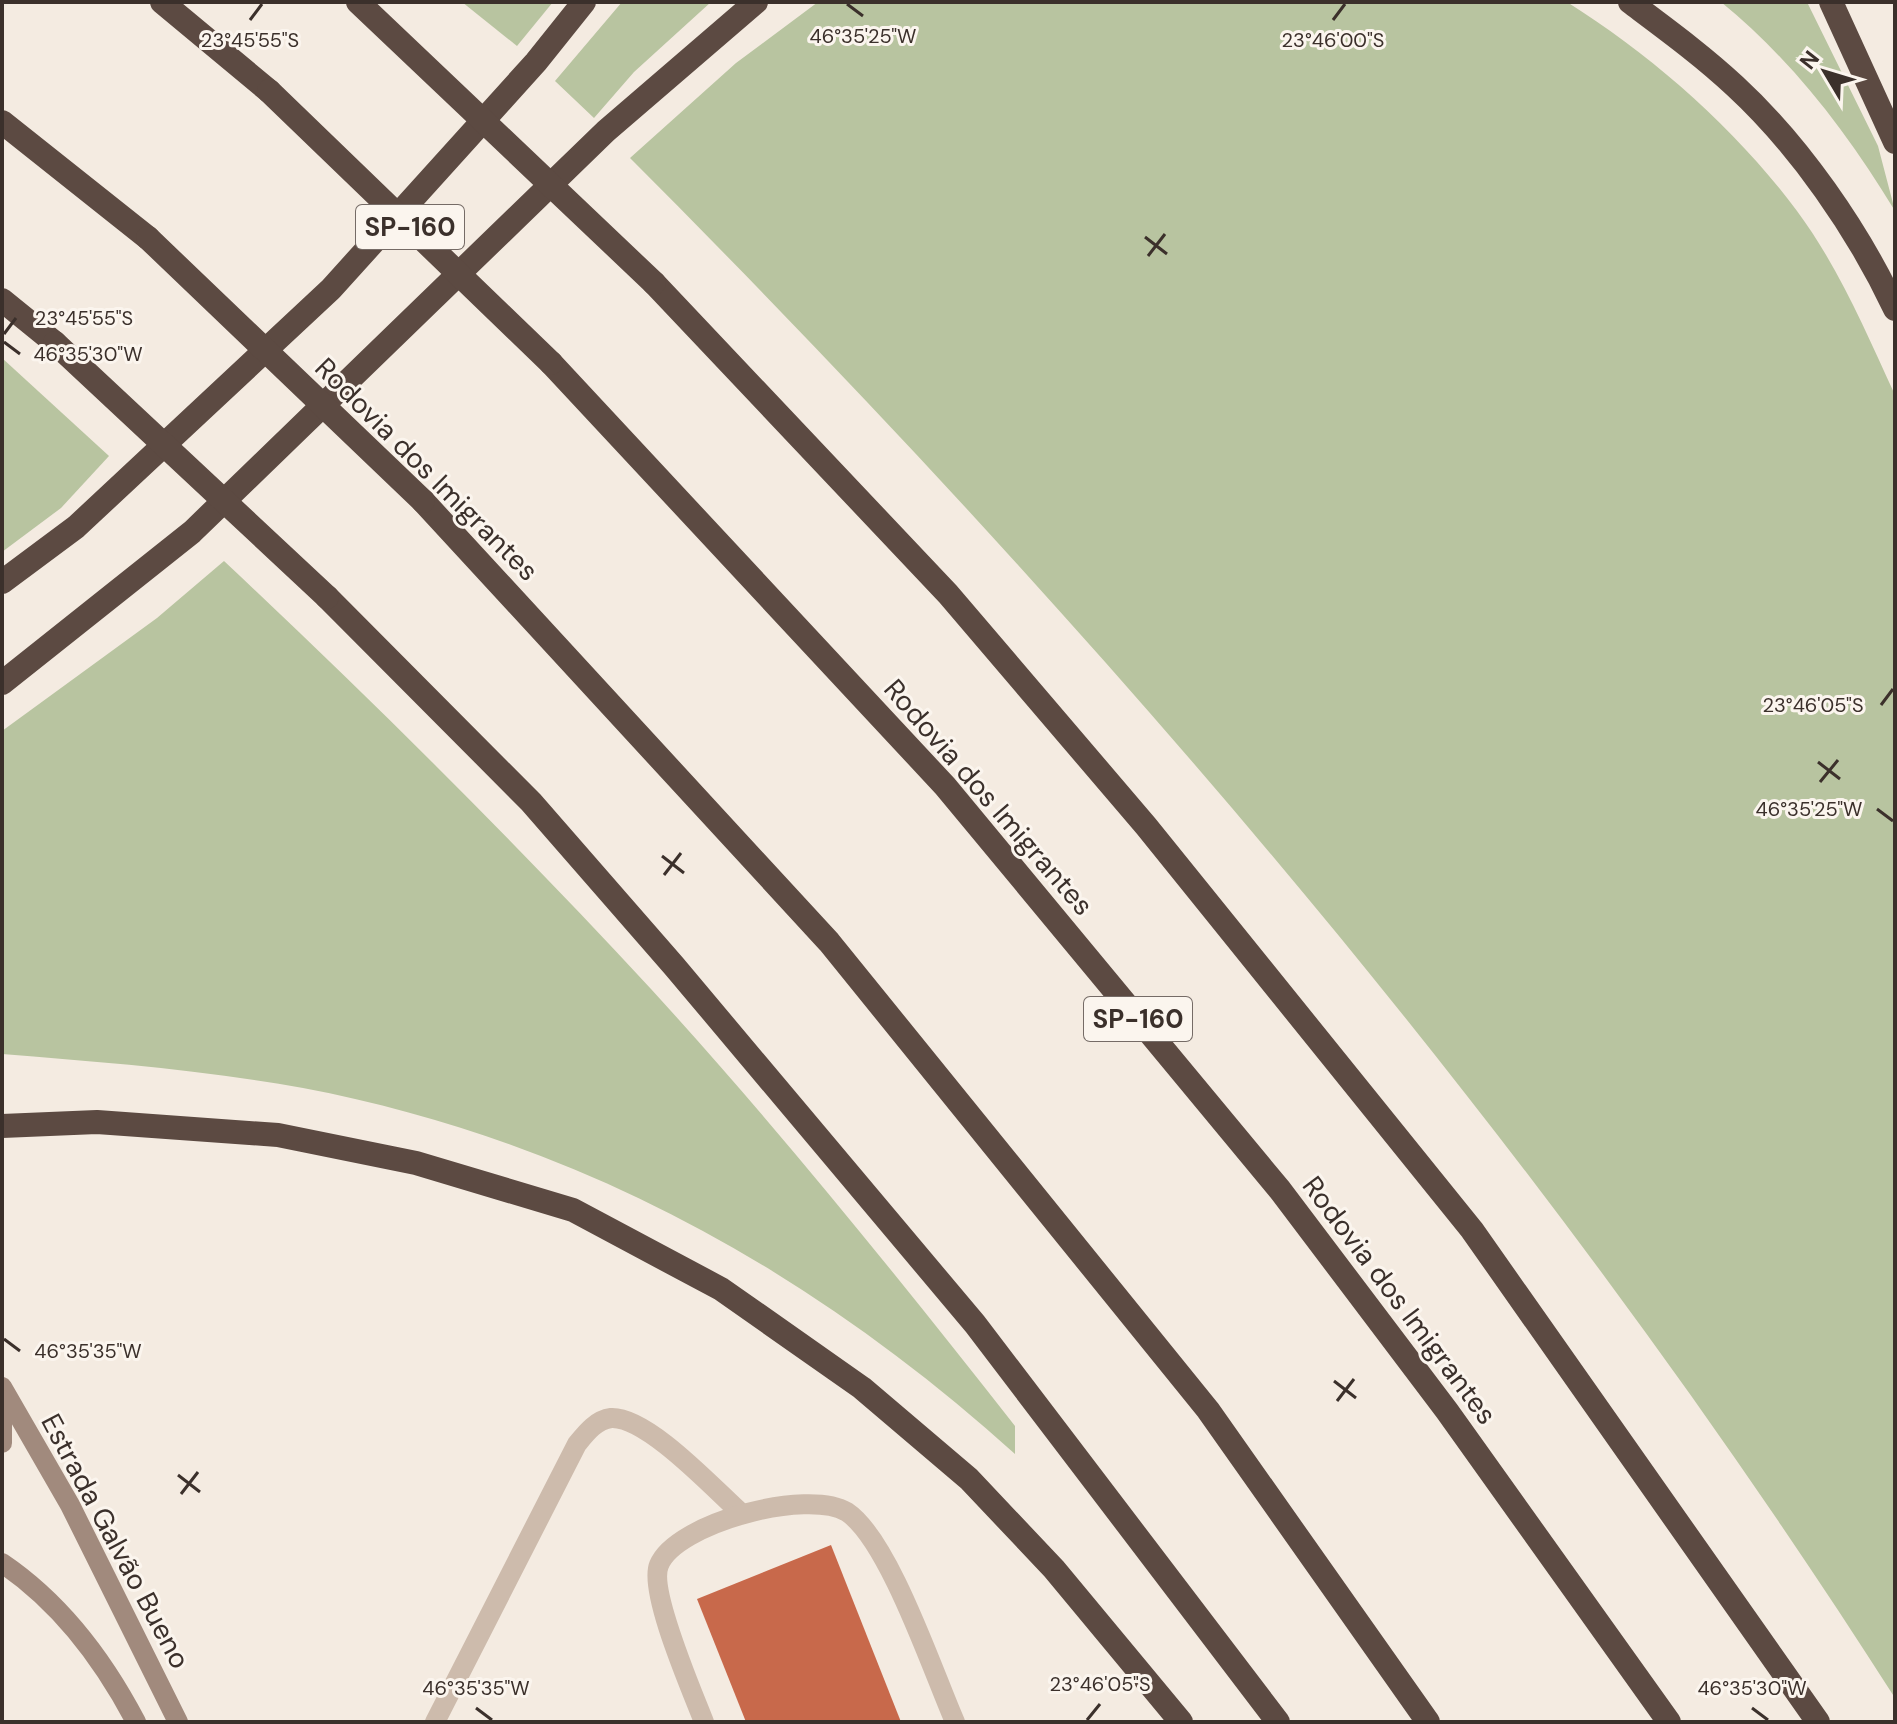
<svg xmlns="http://www.w3.org/2000/svg" width="1897" height="1724" font-family="'DM Sans',sans-serif">
<style>
.green{fill:#b8c4a0}
.building{fill:#c8694b}
.lines{fill:none;stroke-linecap:round;stroke-linejoin:round}
.lane{stroke:#cdbbac;stroke-width:20}
.secondary{stroke:#a18a7d;stroke-width:20}
.highway{stroke:#5c4a42;stroke-width:24}
.highway-bridge{stroke:#5c4a42;stroke-width:24}
.ticks{fill:none;stroke:#3b302b;stroke-width:3}
.labels{text-anchor:middle;stroke-width:6;stroke-linejoin:round;paint-order:stroke}
.shield{fill:#fbf5ee;stroke:#756b66;stroke-width:2}
.shield-label{font-size:26px;font-weight:bold;fill:#3b302b}
.street-label{font-size:28px;fill:#3b302b;stroke:#fbf5ee}
.ticks-label{font-size:20px;text-anchor:middle;fill:#3b302b;stroke:#fbf5ee;stroke-width:6;stroke-linejoin:round;paint-order:stroke}
</style>
<rect width="100%" height="100%" fill="#f4ebe1"/>
<g class="green">
<polygon points="462,2 553,2 517,46"/>
<polygon points="622,2 711,2 634,72 594,118 555,81"/>
<path d="M818 2H1567C1653 56 1736 129 1797 211 1838 266 1866 332 1895 395V1698C1536 1136 1100 629 630 158L736 63Z"/>
<path d="M1721 2H1807L1878 146 1895 211C1847 132 1792 60 1721 2Z"/>
<polygon points="2,358 109,456 61,508 2,552"/>
<path d="M224 561C371 699 514 841 651 989 779 1129 898 1277 1015 1426V1454C810 1269 576 1140 303 1088 204 1070 102 1062 2 1054V731L157 618Z"/>
</g>
<polygon class="building" points="831,1545 901,1722 746,1722 697,1599"/>
<g class="lines">
<g class="lane">
<path d="M435 1722 577 1444C586 1433 596 1420 611 1418 647 1416 714 1489 741 1513"/>
<path d="M704 1722C693 1693 648 1591 659 1565 676 1523 808 1488 847 1512 889 1540 933 1672 955 1722"/>
</g>
<g class="secondary">
<polyline points="2,1387 70,1505 178,1722"/>
<polyline points="2,1400 2,1443"/>
<path d="M2 1563C61 1603 103 1659 136 1722"/>
</g>
<g class="highway">
<polyline points="162,2 269,91"/>
<path d="M1630 2C1666 29 1703 56 1735 86 1799 145 1858 230 1895 309"/>
<polyline points="1831,2 1895,142"/>
<polyline points="2,122 148,238"/>
<polyline points="654,283 948,594 1146,826 1472,1230 1818,1722"/>
<polyline points="2,300 55,343"/>
<polyline points="551,363 945,786 1280,1190 1447,1411 1669,1722"/>
<polyline points="423,501 829,942 1208,1410 1428,1722"/>
<polyline points="2,582 76,527 331,289 536,62 584,2"/>
<polyline points="327,597 531,802 674,966 975,1324 1278,1722"/>
<polyline points="2,683 192,532 606,131 756,2"/>
<polyline points="2,1126 97,1122 278,1135 416,1163 573,1210 721,1289 862,1388 969,1479 1054,1569 1181,1722"/>
</g>
<g class="highway-bridge">
<polyline points="358,2 654,283"/>
<polyline points="269,91 551,363"/>
<polyline points="148,238 423,501"/>
<polyline points="55,343 327,597"/>
</g>
</g>
<path class="ticks" d="M847 4 863 16M250 20 262 4M1333 20 1345 4M1145 237 1167 254M1148 256 1165 234M4 334 16 318M4 342 20 354M1881 705 1893 689M1818 762 1840 779M1820 782 1838 760M1877 809 1893 821M662 856 684 873M664 875 681 853M4 1339 20 1351M1334 1381 1356 1398M1337 1401 1354 1379M178 1475 200 1492M181 1494 198 1472M476 1708 492 1720M1752 1708 1768 1720M1087 1720 1100 1704"/>
<g class="labels">
<g class="shield">
<rect x="356" y="205" width="108" height="44" rx="6"/>
<rect x="1084" y="997" width="108" height="44" rx="6"/>
</g>
<g class="shield-label">
<text x="410" y="236">SP-160</text>
<text x="1138" y="1028">SP-160</text>
</g>
<g class="street-label">
<text transform="translate(427 469) rotate(45)" y="10">Rodovia dos Imigrantes</text>
<text transform="translate(989 797) rotate(49)" y="10">Rodovia dos Imigrantes</text>
<text transform="translate(1400 1300) rotate(53)" y="10">Rodovia dos Imigrantes</text>
<text transform="translate(116 1541) rotate(62)" y="10">Estrada Galvão Bueno</text>
</g>
</g>
<g class="ticks-label">
<text x="863" y="43">46°35'25"W</text>
<text x="250" y="47">23°45'55"S</text>
<text x="1333" y="47">23°46'00"S</text>
<text x="84" y="325">23°45'55"S</text>
<text x="88" y="361">46°35'30"W</text>
<text x="1813" y="712">23°46'05"S</text>
<text x="1809" y="816">46°35'25"W</text>
<text x="88" y="1358">46°35'35"W</text>
<text x="1100" y="1691">23°46'05"S</text>
<text x="476" y="1695">46°35'35"W</text>
<text x="1752" y="1695">46°35'30"W</text>
</g>
<rect width="1897" height="1724" fill="none" stroke="#3b302b" stroke-width="8"/>
<g transform="translate(1825 72) rotate(308)" stroke="#fbf5ee" stroke-width="6" paint-order="stroke">
<path d="M0-6L14 30L0 20L-14 30Z" fill="#3b302b"/>
<text y="-12" font-size="22" font-weight="bold" text-anchor="middle" fill="#3b302b">N</text>
</g>
</svg>
